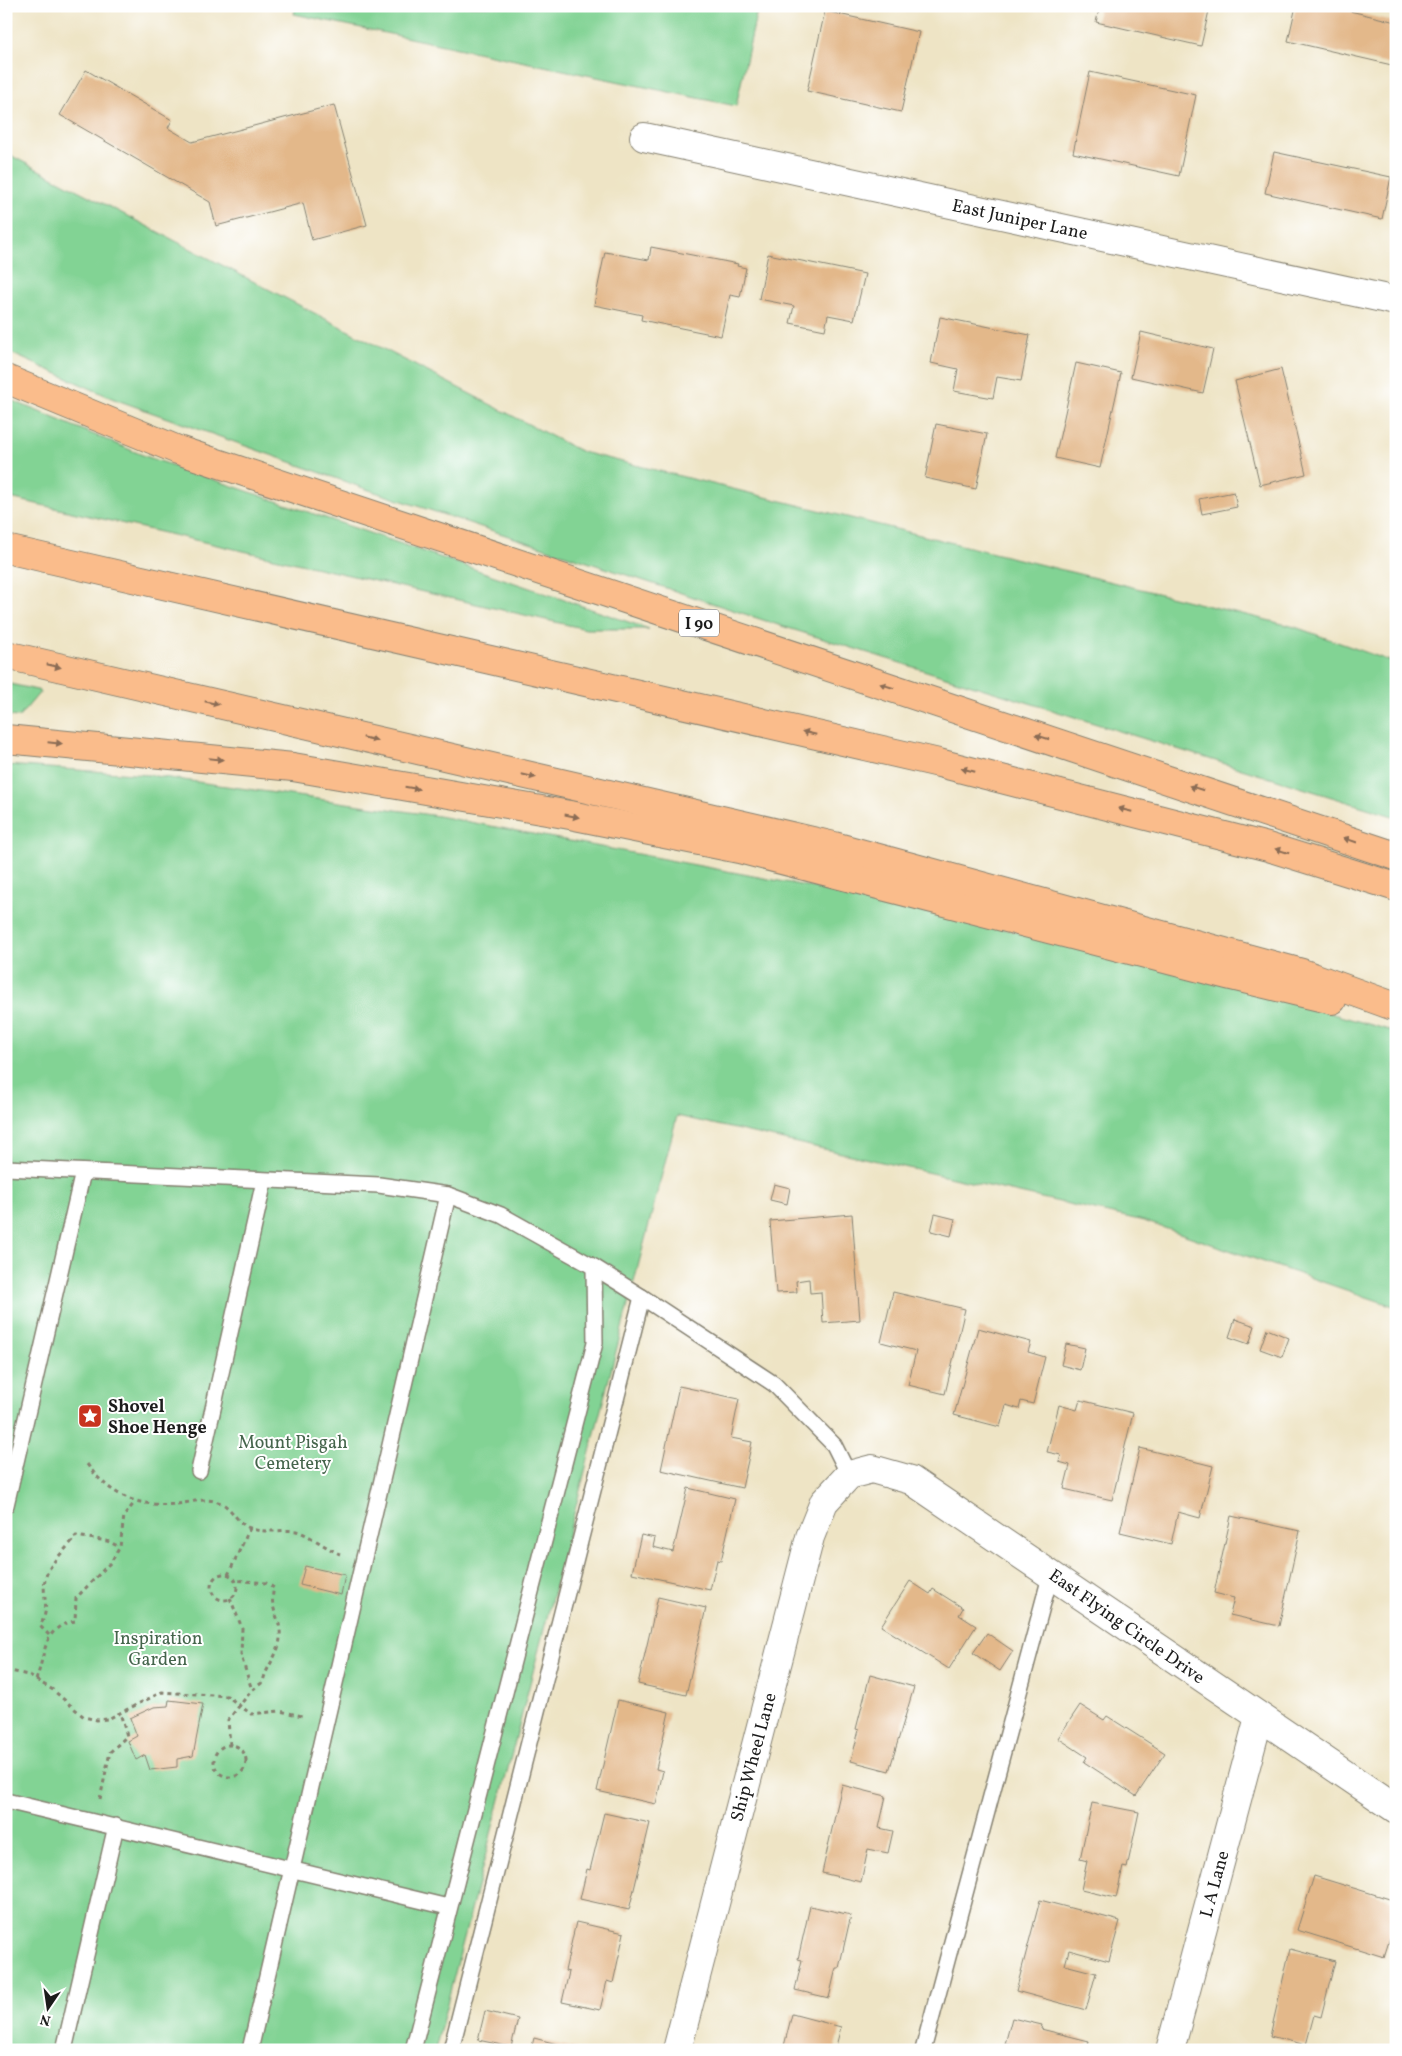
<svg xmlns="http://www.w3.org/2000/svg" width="1402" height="2056" font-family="Vollkorn,serif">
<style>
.green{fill:#82d394;stroke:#4f7858}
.building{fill:#e3b88a}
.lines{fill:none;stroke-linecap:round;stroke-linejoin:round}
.lane-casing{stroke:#858070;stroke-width:18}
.street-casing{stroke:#858070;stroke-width:30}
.highway-casing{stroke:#858070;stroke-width:30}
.path{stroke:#858070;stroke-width:3;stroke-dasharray:4 4;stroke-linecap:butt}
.lane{stroke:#fff;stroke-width:15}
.street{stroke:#fff;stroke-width:28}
.highway{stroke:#fabc8b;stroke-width:28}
.oneway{fill:#8b6c54}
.labels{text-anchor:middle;stroke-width:4;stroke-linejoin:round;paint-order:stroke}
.shield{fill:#fff;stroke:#606060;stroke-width:1}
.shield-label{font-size:16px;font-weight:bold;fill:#1c1c1c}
.street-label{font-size:18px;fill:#1c1c1c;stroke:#fff}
.poi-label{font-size:18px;font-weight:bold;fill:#1c1c1c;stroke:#fff;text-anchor:start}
.park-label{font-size:18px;fill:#45654c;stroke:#fff}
</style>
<rect width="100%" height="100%" fill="#fff"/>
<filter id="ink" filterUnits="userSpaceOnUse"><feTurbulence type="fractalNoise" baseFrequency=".02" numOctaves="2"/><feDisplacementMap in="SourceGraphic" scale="10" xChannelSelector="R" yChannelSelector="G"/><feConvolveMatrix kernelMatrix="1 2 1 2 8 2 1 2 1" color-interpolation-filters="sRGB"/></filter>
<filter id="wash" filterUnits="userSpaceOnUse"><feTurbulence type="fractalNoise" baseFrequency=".0096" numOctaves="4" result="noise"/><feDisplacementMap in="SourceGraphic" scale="20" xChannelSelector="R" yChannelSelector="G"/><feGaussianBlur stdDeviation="1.12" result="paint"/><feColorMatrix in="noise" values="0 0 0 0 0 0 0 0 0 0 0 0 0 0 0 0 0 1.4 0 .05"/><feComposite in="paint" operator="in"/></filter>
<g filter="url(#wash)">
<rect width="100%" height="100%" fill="#eee4c5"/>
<g class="green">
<polygon points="296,6 758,6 736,106 294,14"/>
<polygon points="6,153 582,452 1295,627 1396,663 1396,817 772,623 366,489 114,399 6,351"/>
<polygon points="6,398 145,456 649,629 586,629 6,497"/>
<polygon points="6,683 41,691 19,717 6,716"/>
<polygon points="6,765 148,775 438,816 816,888 1140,959 1396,1032 1396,1307 1144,1221 677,1116 435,2050 6,2050"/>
</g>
<g id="blocks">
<g class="building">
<polygon points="1100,6 1210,6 1201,46 1096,22"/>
<polygon points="1296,6 1329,6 1396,22 1396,66 1288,41"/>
<polygon points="825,11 919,32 901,112 807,91"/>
<polygon points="86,70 172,120 168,128 192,142 334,105 367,225 312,240 303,203 216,226 210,202 60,115"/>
<polygon points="1090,72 1196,95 1179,176 1073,153"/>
<polygon points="1274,152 1391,177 1382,219 1265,193"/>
<polygon points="651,247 738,264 737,266 746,268 740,297 730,295 721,336 641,320 642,315 594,305 605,252 649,260"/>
<polygon points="768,254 865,274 854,320 828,315 825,330 790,323 794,306 759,299"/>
<polygon points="940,317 1030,335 1021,381 997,377 993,398 954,391 958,369 931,363"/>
<polygon points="1141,332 1213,349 1203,393 1131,377"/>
<polygon points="1076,363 1121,373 1100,468 1055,458"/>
<polygon points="1281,369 1306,474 1260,485 1235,381"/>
<polygon points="936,424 987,434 976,489 925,478"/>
<polygon points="1234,492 1237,507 1202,514 1199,499"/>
<polygon points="774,1184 790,1188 787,1204 770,1200"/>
<polygon points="852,1214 860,1320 823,1323 821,1292 810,1293 809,1279 796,1281 797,1292 776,1293 770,1221"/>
<polygon points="935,1214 955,1219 951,1236 931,1231"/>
<polygon points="893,1292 965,1309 945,1394 908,1385 916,1351 881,1342"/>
<polygon points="1235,1319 1255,1326 1249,1344 1229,1337"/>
<polygon points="978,1328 1031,1342 1028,1352 1045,1357 1033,1404 1021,1401 1019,1409 1006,1405 1000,1427 954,1415"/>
<polygon points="1267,1329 1289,1338 1282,1357 1260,1349"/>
<polygon points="1066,1344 1085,1348 1080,1370 1061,1365"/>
<polygon points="679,1386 739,1399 731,1438 752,1442 742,1488 661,1470"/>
<polygon points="1080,1400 1133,1413 1112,1500 1064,1489 1070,1465 1059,1462 1061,1455 1047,1452 1059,1405 1077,1410"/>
<polygon points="1140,1448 1213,1466 1200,1518 1178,1512 1171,1544 1120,1532"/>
<polygon points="688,1488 735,1499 721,1561 717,1560 710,1590 632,1573 641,1535 655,1538 653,1547 673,1552"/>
<polygon points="1231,1516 1300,1531 1279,1626 1230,1615 1234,1598 1214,1593"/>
<polygon points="305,1566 345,1575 341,1595 300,1585"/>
<polygon points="910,1581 930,1594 933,1589 963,1608 959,1615 976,1626 949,1669 881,1626"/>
<polygon points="658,1597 706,1608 686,1695 638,1684"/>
<polygon points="987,1633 1013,1651 1000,1671 973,1653"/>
<polygon points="870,1675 914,1687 889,1771 851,1761 859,1730 856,1729"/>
<polygon points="169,1700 203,1704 193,1756 177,1759 177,1767 150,1770 145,1755 136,1760 128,1741 137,1736 130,1718 154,1707 168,1706"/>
<polygon points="618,1700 669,1712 656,1769 663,1771 656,1804 597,1791"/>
<polygon points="1080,1705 1104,1720 1107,1716 1165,1753 1136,1796 1084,1762 1087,1757 1058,1738"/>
<polygon points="842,1785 886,1796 879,1828 893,1831 888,1853 868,1849 861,1882 822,1873"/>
<polygon points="1092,1803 1139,1812 1127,1868 1123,1867 1116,1898 1081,1890 1087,1861 1080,1859"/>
<polygon points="604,1813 650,1823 629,1910 580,1899 587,1869 590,1870"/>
<polygon points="1314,1876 1396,1901 1396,1919 1384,1957 1297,1930"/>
<polygon points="1040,1900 1120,1921 1109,1961 1069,1950 1065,1965 1096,1973 1086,2010 1016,1991"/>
<polygon points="810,1906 851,1915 839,1968 836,1968 829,1998 795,1990 802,1960 798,1959"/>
<polygon points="576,1922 624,1933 613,1983 607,1981 600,2010 562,2002 569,1972 565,1971"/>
<polygon points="1290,1949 1335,1961 1321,2017 1314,2015 1306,2045 1270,2036"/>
<polygon points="485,2011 518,2019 511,2047 478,2040"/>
<polygon points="792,2014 841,2027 835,2050 783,2050"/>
<polygon points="1012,2018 1042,2025 1041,2029 1089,2041 1087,2050 1028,2050 1005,2044"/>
<polygon points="534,2038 576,2049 576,2050 531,2050"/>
</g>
</g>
</g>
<g filter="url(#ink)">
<use href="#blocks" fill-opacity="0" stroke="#858070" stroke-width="1"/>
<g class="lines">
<defs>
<g id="lane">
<polyline points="6,1168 379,1185 448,1195 501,1215 594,1267 642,1297"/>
<polyline points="199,1471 264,1181"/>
<polyline points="6,1505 83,1172"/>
<polyline points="6,1801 448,1907"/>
<polyline points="64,2050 116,1826"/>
<polyline points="250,2050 448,1195"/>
<polyline points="413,2050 595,1343 594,1267"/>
<polyline points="451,2050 642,1297 774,1384 834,1445 849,1475"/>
<polyline points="923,2050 1051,1573"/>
</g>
<g id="street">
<polyline points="644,137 1396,301"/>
<polyline points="677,2050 810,1537 824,1502 849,1475 872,1469 911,1480 1396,1809"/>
<polyline points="1170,2050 1259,1717"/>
</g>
<g id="highway">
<polyline points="6,379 178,450 1396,856"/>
<polyline points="6,549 939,763 1268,847 1396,887"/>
<polyline points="6,655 834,846 1302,973 1396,1007"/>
<polyline points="6,739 293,767 570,815 739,849 1227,975 1332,1000"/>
</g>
</defs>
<use href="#lane" class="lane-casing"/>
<use href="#street" class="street-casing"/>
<use href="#highway" class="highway-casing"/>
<g class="path">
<path d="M87 1464C110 1496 137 1507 176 1504 190 1503 204 1497 218 1502 232 1506 236 1523 250 1528 264 1534 281 1529 296 1531 307 1533 327 1549 340 1554"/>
<circle cx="224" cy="1587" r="13"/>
<polyline points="228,1575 250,1528"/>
<polyline points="230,1598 242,1628 241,1656 252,1690"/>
<path d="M49 1635 40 1626C52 1605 40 1596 46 1576 51 1561 67 1549 76 1536L107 1541 120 1547"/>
<polyline points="6,1670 28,1675 53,1690 84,1717 97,1720 108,1719 162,1692 227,1696 251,1714 280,1711 302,1716"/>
<path d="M36 1680C46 1654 42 1627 75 1621L76 1598 111 1562 120 1547 124 1516 135 1502"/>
<path d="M230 1745 228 1720 252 1690 263 1682C266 1666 279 1655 280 1638 282 1617 268 1611 274 1588L266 1583 235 1580"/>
<circle cx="230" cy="1761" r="16"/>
<polyline points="100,1799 110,1752 127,1736 120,1713"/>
</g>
<use href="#lane" class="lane"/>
<use href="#street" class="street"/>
<use href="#highway" class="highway"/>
</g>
<defs><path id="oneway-solid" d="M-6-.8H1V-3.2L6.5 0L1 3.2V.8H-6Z" transform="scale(1.25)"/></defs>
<g class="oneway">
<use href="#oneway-solid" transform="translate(54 666) rotate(13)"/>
<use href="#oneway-solid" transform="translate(887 686) rotate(-162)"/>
<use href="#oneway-solid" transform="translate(212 703) rotate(13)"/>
<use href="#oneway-solid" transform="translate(809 733) rotate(-167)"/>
<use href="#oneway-solid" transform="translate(1042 737) rotate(-162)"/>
<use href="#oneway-solid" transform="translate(370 739) rotate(13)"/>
<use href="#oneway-solid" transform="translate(55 743) rotate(6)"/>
<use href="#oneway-solid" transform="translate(216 759) rotate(6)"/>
<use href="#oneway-solid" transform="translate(968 770) rotate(-166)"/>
<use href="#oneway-solid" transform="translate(529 776) rotate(13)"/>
<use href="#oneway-solid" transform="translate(412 788) rotate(10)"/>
<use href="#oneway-solid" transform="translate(1196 788) rotate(-162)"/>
<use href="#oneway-solid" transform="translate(1125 810) rotate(-166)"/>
<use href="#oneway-solid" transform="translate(572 816) rotate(11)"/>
<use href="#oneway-solid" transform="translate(1350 840) rotate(-161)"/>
<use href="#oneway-solid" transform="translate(1282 851) rotate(-163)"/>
</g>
</g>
<defs>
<symbol id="sight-square" viewBox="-11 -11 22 22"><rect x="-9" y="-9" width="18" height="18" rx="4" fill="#c8321e" stroke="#fff"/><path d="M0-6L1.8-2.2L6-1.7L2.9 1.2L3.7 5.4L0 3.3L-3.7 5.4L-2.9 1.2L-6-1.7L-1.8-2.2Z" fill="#fff"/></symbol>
</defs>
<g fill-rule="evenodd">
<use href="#sight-square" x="76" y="1402" width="28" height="28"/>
</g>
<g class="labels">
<rect class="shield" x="679" y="609.5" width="40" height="27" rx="4"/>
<g class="shield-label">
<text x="699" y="629">I 90</text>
</g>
<g class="street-label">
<text transform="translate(1020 219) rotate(12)" y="6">East Juniper Lane</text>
<text transform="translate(1127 1626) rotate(35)" y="6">East Flying Circle Drive</text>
<text transform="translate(753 1757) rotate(-75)" y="6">Ship Wheel Lane</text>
<text transform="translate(1214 1884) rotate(-75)" y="6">L A Lane</text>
</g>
<g class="poi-label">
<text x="108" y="1412">Shovel<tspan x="108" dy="21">Shoe Henge</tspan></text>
</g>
<g class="park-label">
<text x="293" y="1448">Mount Pisgah<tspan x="293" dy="21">Cemetery</tspan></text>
<text x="158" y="1644">Inspiration<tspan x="158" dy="21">Garden</tspan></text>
</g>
</g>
<rect width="1402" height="2056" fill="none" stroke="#fff" stroke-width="25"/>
<g transform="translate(48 2008) rotate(193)" stroke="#ffffff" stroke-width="4" paint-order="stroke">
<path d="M0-4L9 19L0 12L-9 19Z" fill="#1c1c1c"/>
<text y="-8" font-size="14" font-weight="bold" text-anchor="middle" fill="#1c1c1c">N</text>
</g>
</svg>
